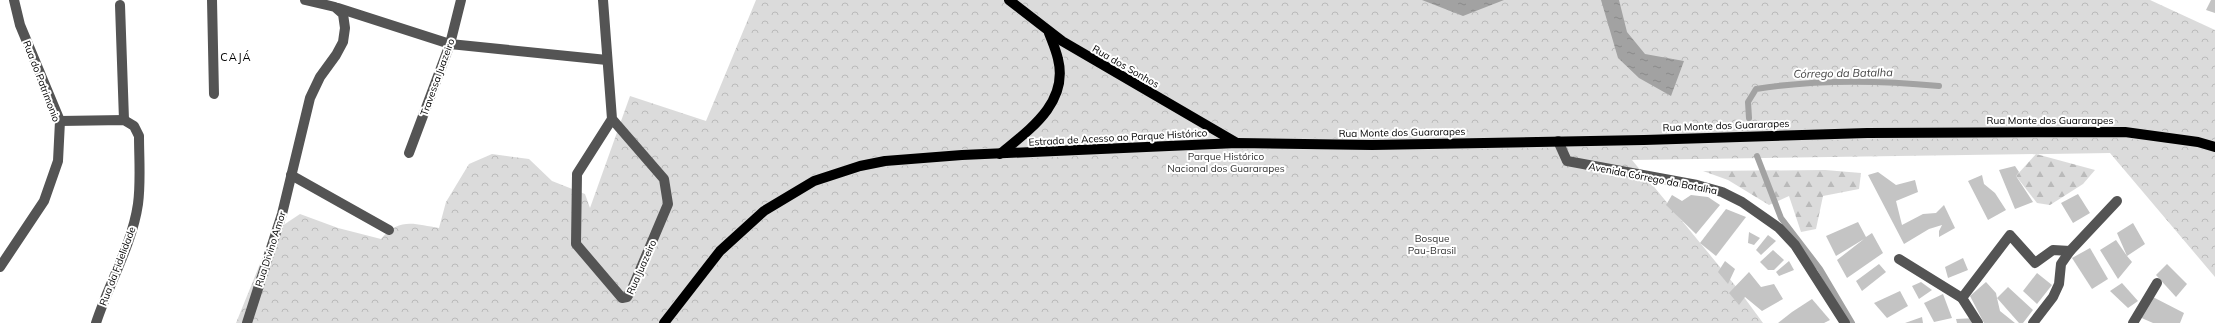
<svg xmlns="http://www.w3.org/2000/svg" width="2215" height="323" font-family="Mulish,sans-serif">
<style>
.forest{fill:url(#forest-firs)}
.park{fill:url(#park-crowns)}
.water{fill:url(#water-ripples)}
.lines{fill:none;stroke-linecap:round;stroke-linejoin:round}
.stream{stroke:#a2a2a2;stroke-width:6}
.building{fill:#c4c4c4}
.major-casing{stroke:#dbdbdb;stroke-width:12}
.minor{stroke:#545454;stroke-width:10}
.major{stroke:#000;stroke-width:10}
.labels{text-anchor:middle;stroke-width:4;stroke-linejoin:round;paint-order:stroke}
.street-label{font-size:10px;fill:#000;stroke:#fff}
.park-label{font-size:10px;fill:#323232;stroke:#fff}
.neighbourhood-label{font-size:11px;letter-spacing:1px;fill:#000;stroke:#fff}
.water-label{font-size:11px;font-style:italic;fill:#434343;stroke:#fff}
</style>
<defs>
<pattern id="forest-firs" width="22" height="20" patternUnits="userSpaceOnUse"><rect width="22" height="20" fill="#dbdbdb"/><path d="M5 1l3.5 6h-7zM16 11l3.5 6h-7z" fill="#bababa"/></pattern>
<pattern id="park-crowns" width="20" height="18" patternUnits="userSpaceOnUse"><rect width="20" height="18" fill="#dbdbdb"/><path d="M2 6a3 3 0 1 1 6 0M12 15a3 3 0 1 1 6 0" fill="none" stroke="#bababa"/></pattern>
<pattern id="water-ripples" width="26" height="14" patternUnits="userSpaceOnUse"><rect width="26" height="14" fill="#a2a2a2"/><path d="M2 4q2-2 4 0t4 0M15 11q2-2 4 0t4 0" fill="none" stroke="#8a8a8a"/></pattern>
</defs>
<rect width="100%" height="100%" fill="#fff"/>
<g class="forest">
<polygon points="2036,154 2095,170 2083,184 2050,205 2037,203 2016,176"/>
<polygon points="1825,170 1861,173 1859,189 1823,196 1816,229 1801,232 1789,196 1769,205 1728,180 1703,171"/>
</g>
<path class="park" d="M756 0H2150L2215 30V277L2110 153 1632 160 1738 289 1763 323H236L273 232 300 214 338 228 381 239C399 217 415 224 439 228L446 202 469 164 492 154 529 159 552 181 585 194 590 208 630 96 706 121Z"/>
<g class="water">
<polygon points="1422,0 1504,0 1463,16"/>
<polygon points="1601,0 1619,0 1627,32 1645,54 1684,61 1671,96 1639,78 1618,58"/>
</g>
<g class="lines">
<g class="stream">
<path d="M1749 118 1748 102 1756 89C1817 79 1877 80 1939 86"/>
<polyline points="1757,156 1781,218 1820,269 1852,323"/>
</g>
</g>
<g class="building">
<polygon points="2211,0 2215,0 2215,13 2206,10"/>
<polygon points="2015,166 2019,172 2016,176 2033,202 2015,209 1999,170"/>
<polygon points="1878,172 1896,185 1915,180 1918,192 1896,201 1902,225 1923,214 1936,213 1944,205 1955,228 1939,237 1939,231 1942,225 1929,229 1904,244 1868,175"/>
<polygon points="1982,175 1984,184 1995,193 2006,210 1988,220 1968,181"/>
<polygon points="2078,194 2090,213 2073,223 2061,203"/>
<polygon points="1672,195 1682,201 1691,195 1708,197 1720,205 1696,234 1666,205"/>
<polygon points="1726,209 1746,217 1716,256 1700,243"/>
<polygon points="1858,222 1866,237 1872,233 1883,253 1847,278 1837,260 1864,239 1836,256 1826,236"/>
<polygon points="2133,223 2145,244 2127,256 2132,262 2118,279 2100,250 2116,240 2127,256 2117,233"/>
<polygon points="1749,232 1760,238 1754,245 1748,243"/>
<polygon points="1768,235 1776,241 1761,255 1756,250"/>
<polygon points="2090,248 2108,279 2092,289 2072,258"/>
<polygon points="1773,250 1784,260 1774,270 1768,270 1760,262"/>
<polygon points="1963,258 1968,270 1948,278 1945,267"/>
<polygon points="1725,261 1735,269 1728,284 1718,272"/>
<polygon points="1789,261 1794,270 1779,276 1776,272"/>
<polygon points="1879,264 1886,272 1862,291 1856,281"/>
<polygon points="2167,264 2187,284 2176,297 2156,275"/>
<polygon points="1749,272 1761,287 1774,284 1783,299 1762,311 1745,297 1739,305 1729,293"/>
<polygon points="2037,273 2052,285 2037,304 2023,291"/>
<polygon points="1921,282 1932,290 1919,299 1912,286"/>
<polygon points="1986,282 1996,293 1997,298 2008,287 2033,310 2023,323 2019,323 1997,298 2000,311 2015,323 1984,323 1970,296"/>
<polygon points="2122,283 2138,301 2128,308 2110,291"/>
<polygon points="1900,291 1908,306 1887,318 1874,303"/>
<polygon points="1943,294 1952,318 1934,322 1924,303"/>
<polygon points="2151,296 2184,313 2180,323 2153,323 2137,316"/>
<polygon points="1812,299 1830,320 1824,323 1778,323 1792,312"/>
<polygon points="1922,317 1923,323 1905,323"/>
<polygon points="1976,318 1977,323 1957,323 1956,319"/>
</g>
<g class="lines">
<defs>
<g id="major">
<polyline points="1009,0 1062,41 1237,143"/>
<path d="M1000 154C1029 130 1069 103 1058 59 1056 50 1052 41 1049 33"/>
<polyline points="664,323 720,251 764,211 814,181 860,166 885,161 962,155 1237,143 1372,145 1644,140 1867,133 2125,132 2198,142 2215,147"/>
</g>
</defs>
<use href="#major" class="major-casing"/>
<g class="minor">
<polyline points="212,0 214,94"/>
<polyline points="603,0 612,119 577,174 576,244 622,298 627,297 632,289 668,204 664,179 612,119"/>
<polyline points="120,5 124,120"/>
<polyline points="338,8 450,44 607,60"/>
<path d="M60 121 124 120 134 126 139 136C139 158 141 182 138 204 132 245 109 283 96 323"/>
<polyline points="1558,141 1567,161 1697,185 1722,192 1742,202 1779,228 1795,245 1845,323"/>
<polyline points="409,153 450,44 461,0"/>
<polyline points="291,175 389,230"/>
<polyline points="1899,259 1962,298 1978,323"/>
<polyline points="0,267 44,201 58,161 60,121 20,25 14,0"/>
<polyline points="1962,298 2010,235 2035,263 2053,250 2070,251"/>
<polyline points="247,323 282,214 310,98 320,77 336,55 343,42 345,28 343,14 335,7 305,0"/>
<polyline points="2033,323 2053,297 2059,284 2061,264 2070,251 2117,201"/>
<polyline points="2133,323 2157,283"/>
</g>
<use href="#major" class="major"/>
</g>
<g class="labels">
<g class="street-label">
<text transform="translate(1126 66) rotate(30)" y="4">Rua dos Sonhos</text>
<text transform="translate(437 77) rotate(-70)" y="4">Travessa Juazeiro</text>
<text transform="translate(42 81) rotate(69)" y="4">Rua do Patrimonio</text>
<text x="2050" y="124">Rua Monte dos Guararapes</text>
<text transform="translate(1726 125) rotate(-2)" y="4">Rua Monte dos Guararapes</text>
<text transform="translate(1402 132) rotate(-1)" y="4">Rua Monte dos Guararapes</text>
<text transform="translate(1118 137) rotate(-3)" y="4">Estrada de Acesso ao Parque Histórico</text>
<text transform="translate(1653 178) rotate(11)" y="4">Avenida Córrego da Batalha</text>
<text transform="translate(270 249) rotate(-72)" y="4">Rua Divino Amor</text>
<text transform="translate(117 266) rotate(-69)" y="4">Rua da Fidelidade</text>
<text transform="translate(641 267) rotate(-66)" y="4">Rua Juazeiro</text>
</g>
<g class="park-label">
<text x="1226" y="160">Parque Histórico<tspan x="1226" dy="12">Nacional dos Guararapes</tspan></text>
<text x="1432" y="242">Bosque<tspan x="1432" dy="12">Pau-Brasil</tspan></text>
</g>
<g class="neighbourhood-label">
<text x="236" y="61">CAJÁ</text>
</g>
<g class="water-label">
<text transform="translate(1843 73) rotate(-1)" y="4">Córrego da Batalha</text>
</g>
</g>
</svg>
